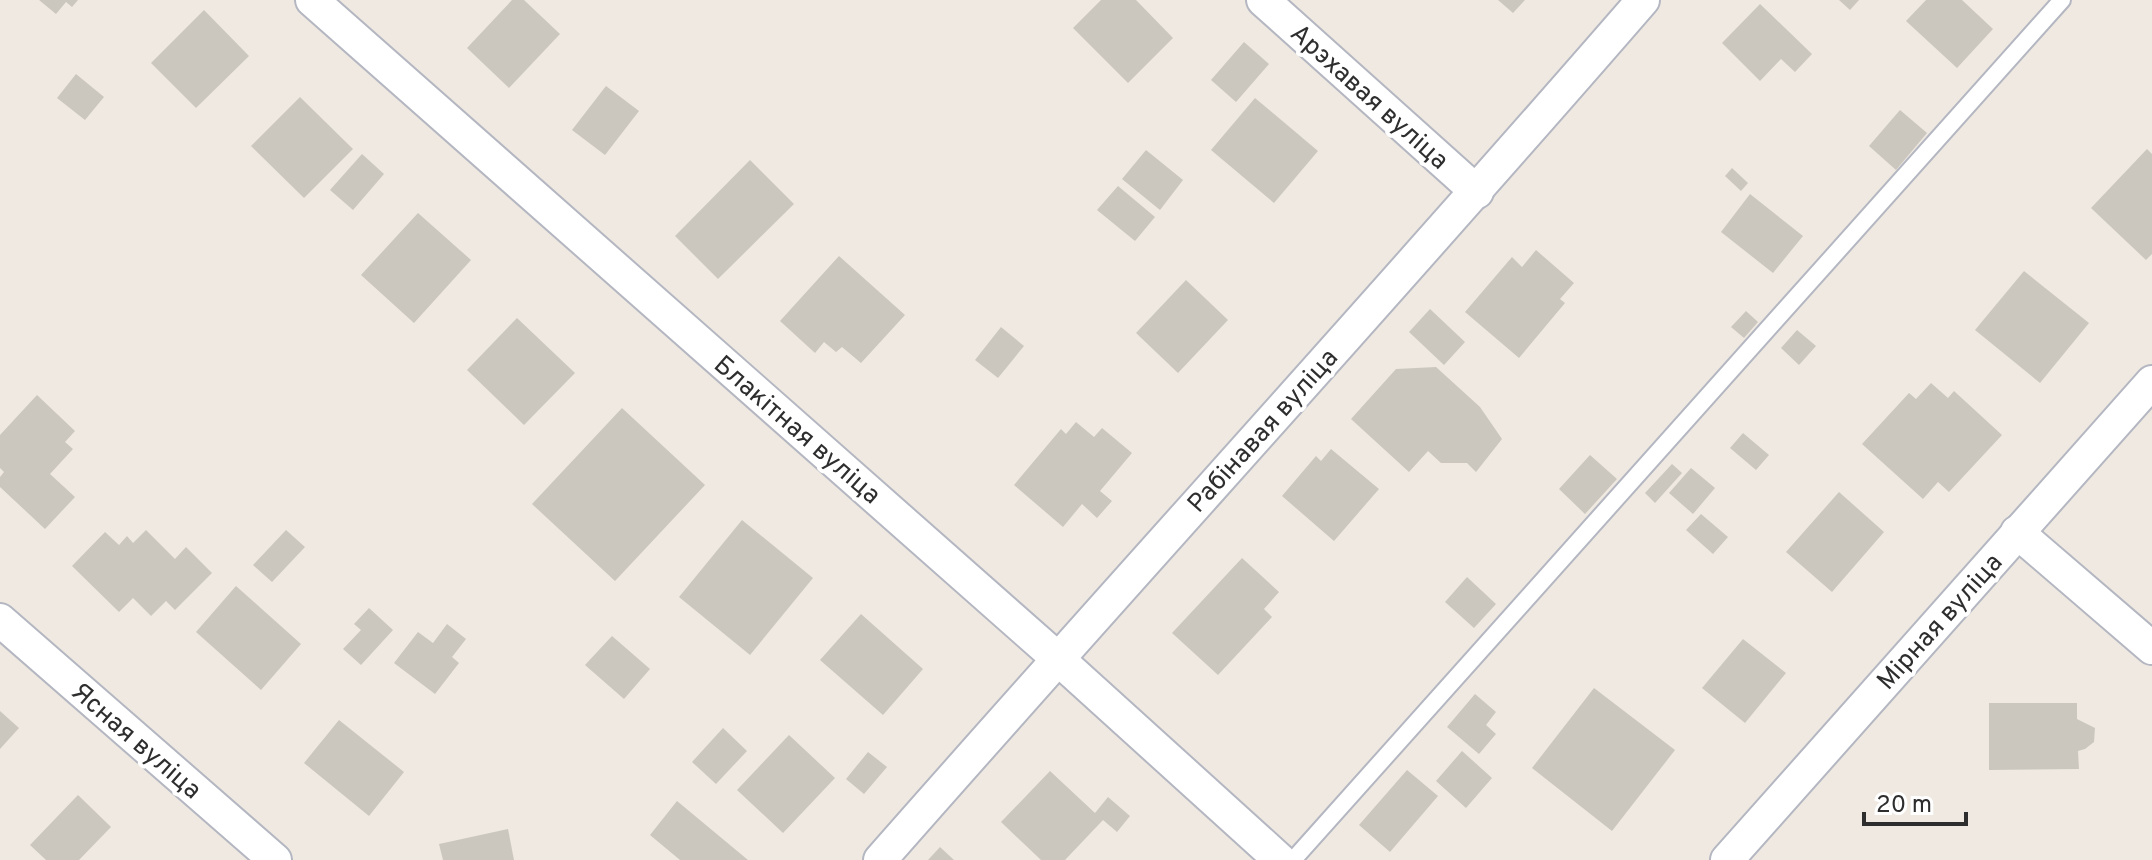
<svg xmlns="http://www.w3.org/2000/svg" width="2152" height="860" font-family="Overpass,sans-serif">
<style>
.building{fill:#cbc7bf}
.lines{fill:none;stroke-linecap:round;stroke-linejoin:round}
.lane-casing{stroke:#b4b7c1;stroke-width:20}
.street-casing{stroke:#b4b7c1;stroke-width:36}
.lane{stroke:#fff;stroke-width:16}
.street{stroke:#fff;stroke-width:32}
.labels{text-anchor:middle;stroke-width:8;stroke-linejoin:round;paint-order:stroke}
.street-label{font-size:26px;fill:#2e2e2e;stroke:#fff}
</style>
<rect width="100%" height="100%" fill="#efe9e1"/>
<g class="building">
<polygon points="39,0 78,0 72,7 66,2 56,14"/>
<polygon points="512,0 524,0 560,34 509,88 467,48"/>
<polygon points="1101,0 1136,0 1173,38 1128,83 1073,28"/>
<polygon points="1498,0 1525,0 1513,13"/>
<polygon points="1839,0 1859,0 1850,10"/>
<polygon points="1926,0 1962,0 1993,29 1957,68 1906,21"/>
<polygon points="1760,4 1812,54 1795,72 1781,59 1760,81 1722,43"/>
<polygon points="204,10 249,56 196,108 151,63"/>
<polygon points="1244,42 1269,64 1236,102 1211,80"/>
<polygon points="76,74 104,97 85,120 57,98"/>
<polygon points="606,86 639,111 605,155 572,130"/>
<polygon points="300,97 353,149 304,198 251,146"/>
<polygon points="1255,98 1318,151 1274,203 1211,150"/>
<polygon points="1900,110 1927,133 1896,170 1869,146"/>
<polygon points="2147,149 2152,154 2152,254 2146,260 2091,208"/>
<polygon points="1146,150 1183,180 1160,210 1122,179"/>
<polygon points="362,154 384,174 353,210 330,190"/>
<polygon points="750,160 794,204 718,279 675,236"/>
<polygon points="1732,168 1748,183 1741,191 1725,176"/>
<polygon points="1118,186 1155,217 1135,241 1097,210"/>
<polygon points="1750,194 1803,236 1773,273 1721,232"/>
<polygon points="418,213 471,260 414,323 361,275"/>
<polygon points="1536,250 1574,283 1560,299 1565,303 1519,358 1465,312 1512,257 1522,267"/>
<polygon points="839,256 905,315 861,363 842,347 836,352 824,342 815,353 780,321"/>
<polygon points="2024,271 2089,323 2040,383 1975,330"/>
<polygon points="1186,280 1228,320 1178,373 1136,333"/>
<polygon points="1430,309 1465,342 1444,365 1409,332"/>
<polygon points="1746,311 1758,322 1744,338 1731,327"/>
<polygon points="517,318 575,373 524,425 467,370"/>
<polygon points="1001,327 1024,346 998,378 975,360"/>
<polygon points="1797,330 1816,346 1799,365 1781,348"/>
<polygon points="1436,367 1480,407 1502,439 1476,472 1467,463 1441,463 1428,451 1409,472 1351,419 1396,369"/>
<polygon points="1931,383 1948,398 1954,391 2002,435 1949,492 1938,482 1923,499 1862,444 1909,393 1916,399"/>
<polygon points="37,395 75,431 65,442 73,449 50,474 75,497 45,529 0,487 0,477 4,472 0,468 0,435"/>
<polygon points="622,408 705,485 615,581 532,504"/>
<polygon points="1076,422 1094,437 1102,428 1132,453 1100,491 1112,501 1097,518 1082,504 1063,527 1014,485 1061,429 1066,434"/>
<polygon points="1743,433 1769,455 1756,470 1730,448"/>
<polygon points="1331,449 1379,489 1334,541 1282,496 1316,456 1321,461"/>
<polygon points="1590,455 1617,479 1585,514 1559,489"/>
<polygon points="1672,464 1682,473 1655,503 1645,493"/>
<polygon points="1691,468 1715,488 1693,514 1669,493"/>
<polygon points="1839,492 1884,532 1832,592 1786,552"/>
<polygon points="1701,514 1728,537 1713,554 1686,530"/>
<polygon points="742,520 813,578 750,655 679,597"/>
<polygon points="146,530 175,559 186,547 212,573 175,610 166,601 151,616 133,598 119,612 72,566 105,532 119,545 127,536 133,543"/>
<polygon points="286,530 305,547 272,582 253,565"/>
<polygon points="1242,558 1279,592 1264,609 1272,617 1218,675 1172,633"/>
<polygon points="1467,577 1496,604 1474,628 1445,602"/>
<polygon points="236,586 301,644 261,690 196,632"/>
<polygon points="369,608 393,630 361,665 343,649 361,630 354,624"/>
<polygon points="861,614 923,669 883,715 820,660"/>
<polygon points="447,624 466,639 452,657 459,663 435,694 394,663 418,632 433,643"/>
<polygon points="612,636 650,669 624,699 585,665"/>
<polygon points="1743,639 1786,673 1745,723 1702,688"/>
<polygon points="1594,688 1675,750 1612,831 1532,768"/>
<polygon points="1475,694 1496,712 1486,725 1496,734 1479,754 1447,727"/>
<polygon points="1989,703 2077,703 2077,719 2095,728 2094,742 2085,749 2078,751 2079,769 1989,770"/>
<polygon points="0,711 19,728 0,749"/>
<polygon points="339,720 404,772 369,816 304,763"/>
<polygon points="723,728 747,751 716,784 692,762"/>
<polygon points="789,735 835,778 783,833 737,790"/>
<polygon points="1462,751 1492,778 1466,808 1436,781"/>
<polygon points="868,752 887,767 864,794 846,779"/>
<polygon points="1407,770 1438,796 1390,852 1359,825"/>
<polygon points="1050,771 1095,813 1108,797 1130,816 1117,832 1103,820 1065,860 1041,860 1001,822"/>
<polygon points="78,795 111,827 79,860 46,860 30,845"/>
<polygon points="677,801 748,860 680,860 650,835"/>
<polygon points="508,829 514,860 443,860 439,844"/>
<polygon points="940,847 954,860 928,860"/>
</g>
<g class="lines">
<defs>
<polyline id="lane" points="1293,860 2062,0"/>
<g id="street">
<polyline points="312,0 1057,658 1280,860"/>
<polyline points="1263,0 1477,192"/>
<polyline points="2017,532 2152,648"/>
<polyline points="0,620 275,860"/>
<path d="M880 860C1133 572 1392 290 1643 0"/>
<polyline points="1727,860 2152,382"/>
</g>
</defs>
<use href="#lane" class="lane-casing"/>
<use href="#street" class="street-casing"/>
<use href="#lane" class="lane"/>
<use href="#street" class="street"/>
</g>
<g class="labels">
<g class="street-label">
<text transform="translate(1370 96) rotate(42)" y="9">Арэхавая вуліца</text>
<text transform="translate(798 429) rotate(41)" y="9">Блакітная вуліца</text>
<text transform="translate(1262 430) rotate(-48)" y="9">Рабінавая вуліца</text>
<text transform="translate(1939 621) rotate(-48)" y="9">Мірная вуліца</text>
<text transform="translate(137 740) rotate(41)" y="9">Ясная вуліца</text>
</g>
</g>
<path d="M1864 812v12h102v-12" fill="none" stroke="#2e2e2e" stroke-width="4"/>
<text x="1876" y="812" font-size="24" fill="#2e2e2e" stroke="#ffffff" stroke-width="6" paint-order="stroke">20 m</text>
</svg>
